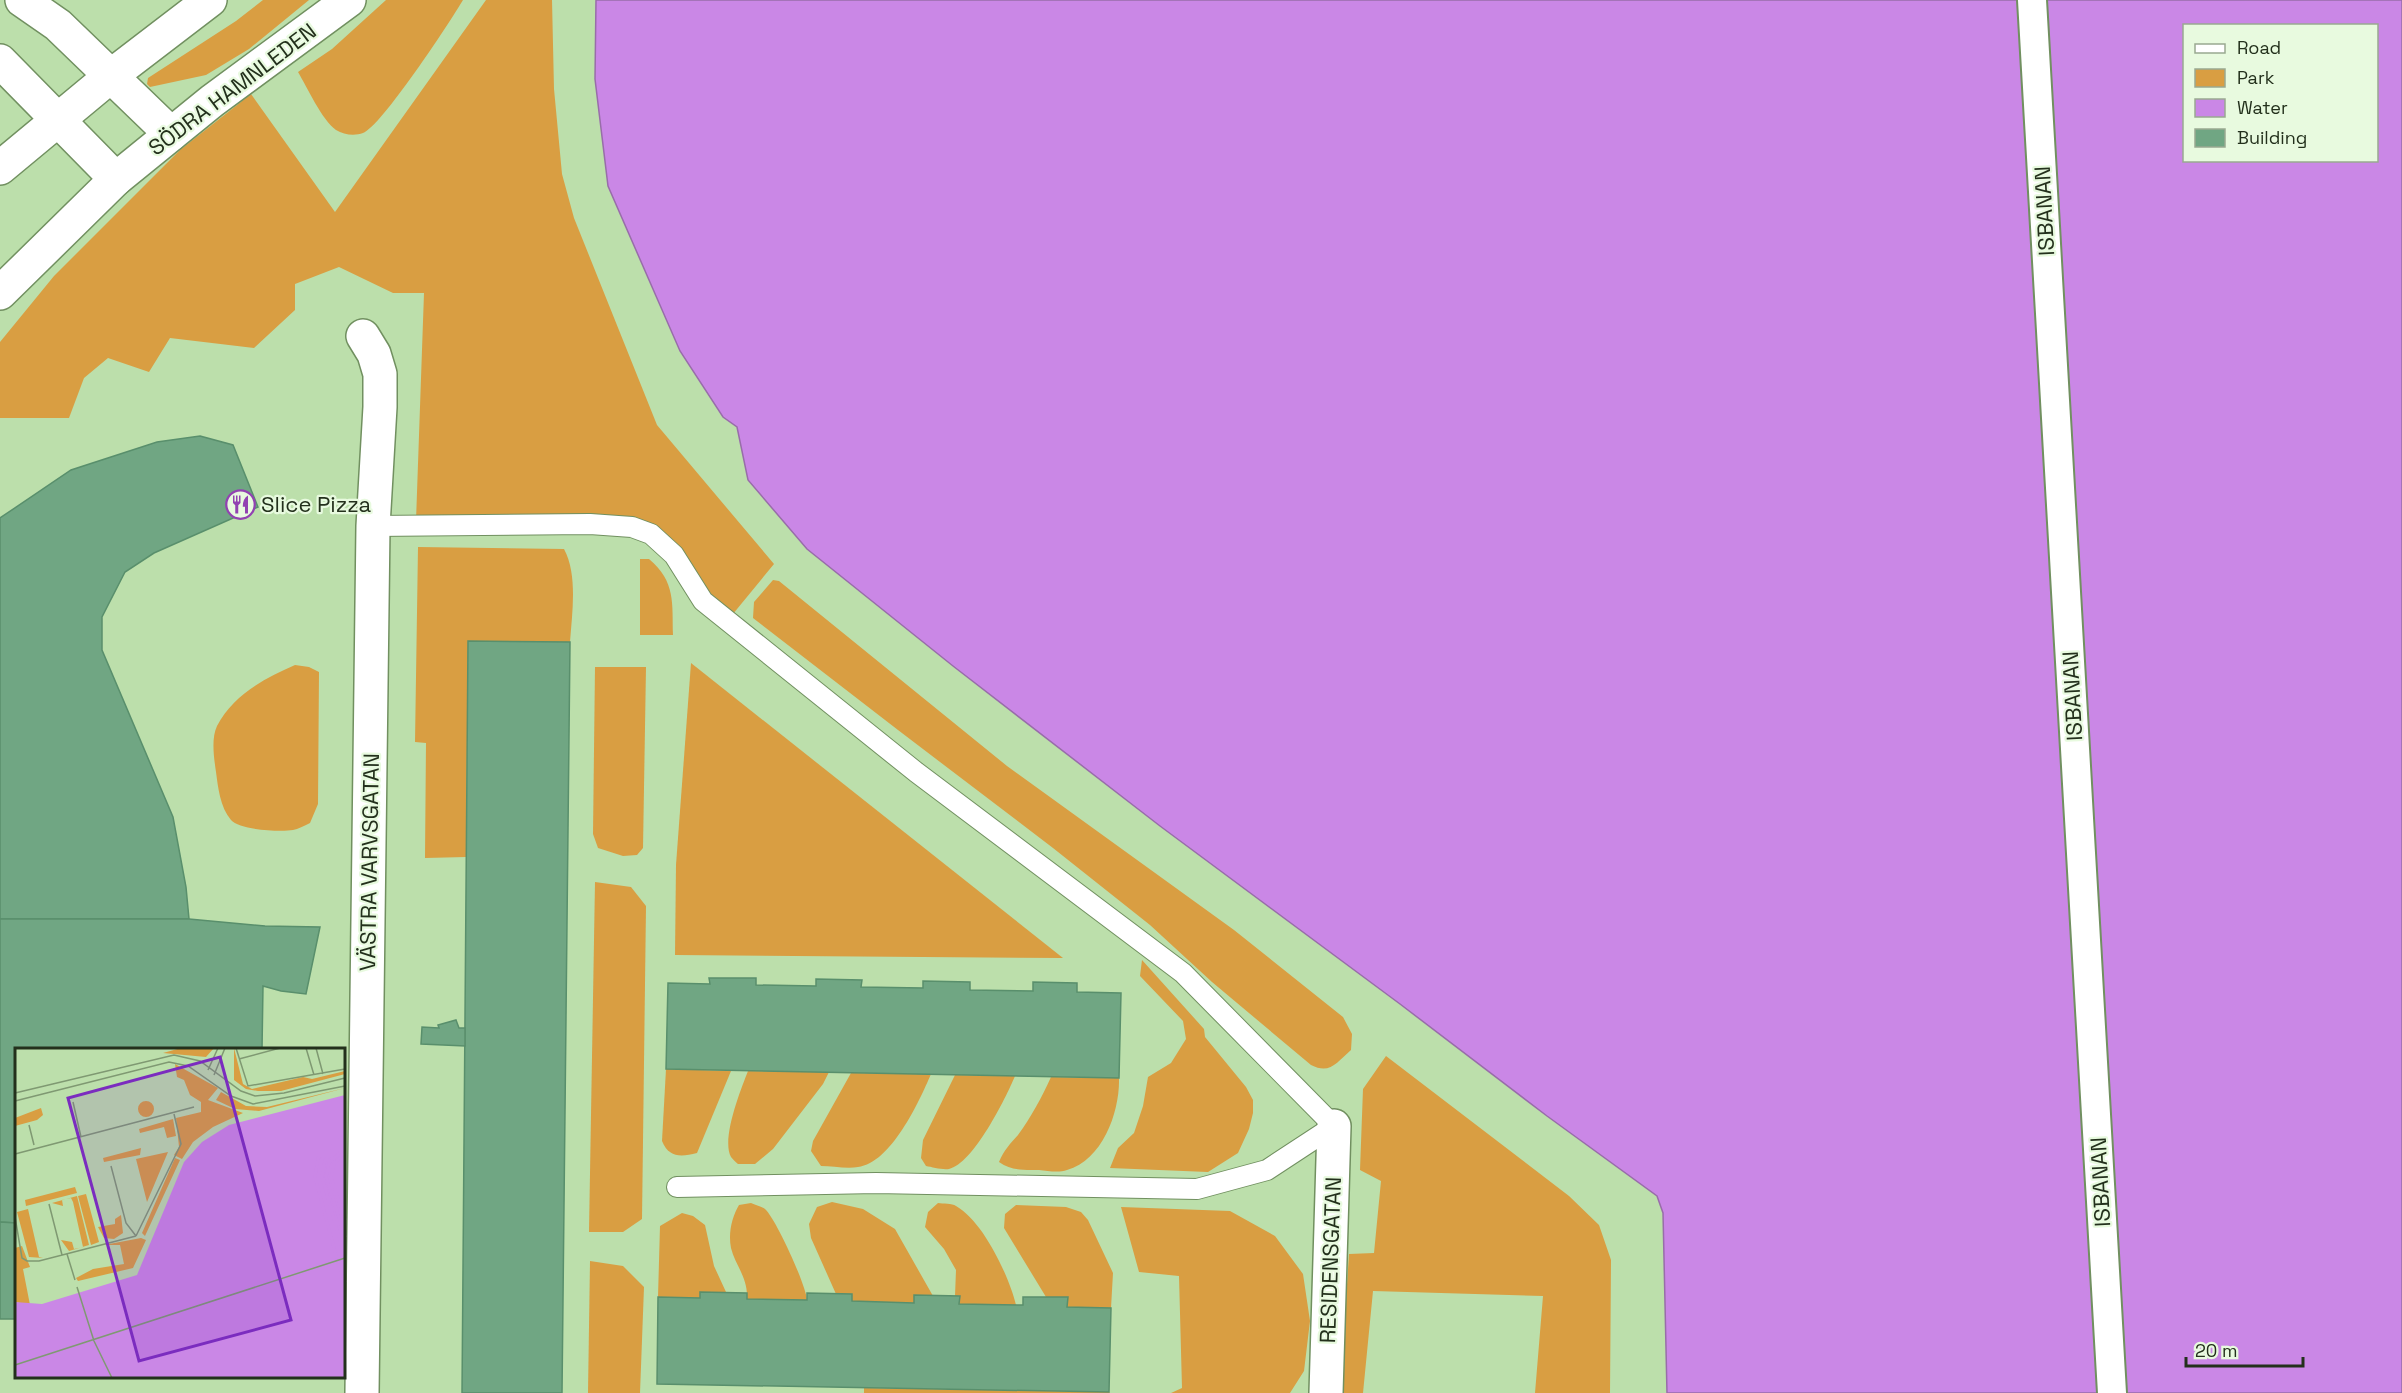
<svg xmlns="http://www.w3.org/2000/svg" width="2402" height="1393" font-family="'Space Grotesk',sans-serif">
<style>
.green{fill:#d99e42}
.water{fill:#ca87e6;stroke:#986da9;stroke-width:1.5;fill-rule:evenodd}
.building{fill:#70a683;stroke:#598f6c;stroke-width:1.5}
.lines{fill:none;stroke-linecap:round;stroke-linejoin:round}
.service-casing{stroke:#719060;stroke-width:22}
.pedestrian-casing{stroke:#719060;stroke-width:32}
.minor-casing{stroke:#719060;stroke-width:36}
.secondary-casing{stroke:#719060;stroke-width:36}
.service{stroke:#fff;stroke-width:20}
.pedestrian{stroke:#fff;stroke-width:28}
.minor{stroke:#fff;stroke-width:33}
.secondary{stroke:#fff;stroke-width:33}
.labels{text-anchor:middle;stroke-width:4.5;stroke-linejoin:round;paint-order:stroke}
.street-label{font-size:22px;fill:#23301c;stroke:#e8fadf}
.poi-label{font-size:22px;fill:#23301c;stroke:#e8fadf;text-anchor:start}
.inset-river{fill:none;stroke:#ca87e6;stroke-width:3}
.inset-road{fill:none;stroke:#7f9972;stroke-width:1.5}
.view{fill:#7b2cbf;fill-opacity:0.15;stroke:#7b2cbf;stroke-width:3}
.inset-edge{fill:none;stroke:#23301c;stroke-width:3}
</style>
<rect width="100%" height="100%" fill="#bcdfab"/>
<g class="green">
<polygon points="263,0 309,0 249,49 206,75 150,87 147,84 148,78 236,21"/>
<path d="M386 0H463C450 22 381 127 363 133 355 136 344 135 336 130 322 120 307 87 298 72L332 49Z"/>
<polygon points="486,0 552,0 554,89 562,174 574,218 657,425 774,564 728,620 650,530 416,521 424,293 393,293 339,267 295,284 295,310 254,348 170,338 149,372 108,358 84,378 69,418 0,418 0,342 54,276 180,150 251,94 335,212"/>
<path d="M418 547 564 549C578 575 572 613 570 642H468L466 857 425 858 426 743 415 742Z"/>
<path d="M640 559H649C676 582 672 603 673 635H640Z"/>
<path d="M773 580 779 581 1007 766 1234 930 1343 1017 1352 1034 1351 1050C1337 1062 1330 1075 1311 1065L1212 982 1150 925 1053 848 898 730 753 618 754 602Z"/>
<polygon points="691,663 1063,958 675,955 676,865"/>
<path d="M295 665 309 667 319 672 318 804 310 823C304 826 298 829 293 830 280 832 239 830 231 820 220 807 218 787 216 772 214 758 211 739 217 726 233 695 265 678 295 665Z"/>
<polygon points="595,667 646,667 643,848 637,855 623,856 598,848 593,834"/>
<polygon points="595,882 631,887 646,906 642,1219 623,1232 589,1232"/>
<polygon points="1142,960 1204,1029 1205,1037 1246,1087 1253,1100 1253,1113 1249,1129 1238,1153 1208,1172 1110,1168 1118,1148 1134,1133 1143,1106 1148,1077 1171,1063 1186,1039 1183,1021 1140,976"/>
<polygon points="1386,1056 1569,1196 1599,1225 1611,1260 1610,1393 1535,1393 1543,1296 1373,1291 1363,1393 1340,1393 1349,1254 1374,1253 1381,1181 1360,1170 1363,1089"/>
<path d="M666 1069 731 1071 697 1153C681 1157 669 1158 662 1141Z"/>
<path d="M748 1071 829 1072 823 1084 773 1149 755 1164H738C735 1162 733 1159 731 1157 721 1139 741 1089 748 1071Z"/>
<path d="M851 1073 931 1074C919 1102 891 1163 858 1167 847 1169 832 1166 821 1166L811 1151 813 1141Z"/>
<path d="M955 1075 1015 1076C1006 1098 973 1164 949 1169 942 1170 932 1167 926 1166L921 1158 923 1140Z"/>
<path d="M1051 1077 1119 1078C1120 1111 1103 1160 1067 1170 1059 1173 1048 1171 1039 1170 1024 1170 1012 1171 999 1162 1004 1150 1010 1144 1018 1135 1031 1117 1042 1097 1051 1077Z"/>
<polygon points="832,1202 863,1209 895,1229 933,1296 914,1295 914,1303 852,1301 836,1294 811,1238 809,1224 817,1207"/>
<path d="M751 1203C755 1205 761 1206 765 1209 776 1219 806 1285 807 1300L747 1299C748 1277 735 1265 731 1248 728 1233 732 1217 739 1205Z"/>
<path d="M938 1203C943 1204 952 1203 956 1206 983 1221 1009 1276 1016 1305L959 1304 960 1296H955L956 1270 944 1249 925 1227 928 1212Z"/>
<polygon points="1016,1205 1066,1207 1081,1212 1088,1220 1113,1273 1111,1308 1067,1307 1067,1297 1046,1297 1004,1228 1005,1214"/>
<polygon points="1121,1207 1230,1211 1275,1236 1303,1274 1310,1321 1304,1371 1290,1393 1171,1393 1182,1388 1179,1276 1139,1272"/>
<polygon points="682,1213 693,1216 705,1225 714,1266 726,1292 700,1292 700,1298 658,1297 660,1226"/>
<polygon points="590,1261 623,1266 644,1287 640,1393 588,1393"/>
<polygon points="864,1388 1109,1392 1110,1393 864,1393"/>
</g>
<path class="water" d="M596 0H2402V1393H1667L1663 1213 1657 1196 1547 1116 1400 1004 1160 826 953 666 807 549 748 480 737 427 723 417 680 351 608 186 595 79ZM2184 26H2376V160H2184Z"/>
<g class="building">
<polygon points="200,436 233,445 258,507 154,553 125,572 102,617 102,650 173,817 186,887 189,919 0,919 0,518 71,470 157,442"/>
<polygon points="468,641 570,642 562,1393 462,1393"/>
<polygon points="0,919 189,919 265,926 320,927 306,994 281,991 263,986 262,1050 16,1050 16,1223 0,1222"/>
<polygon points="709,978 756,978 756,985 816,986 816,979 862,980 861,987 923,988 923,981 970,982 970,990 1033,991 1033,982 1077,983 1077,992 1121,993 1119,1078 666,1069 668,983 710,984"/>
<polygon points="456,1020 459,1028 465,1028 465,1046 421,1044 422,1027 439,1028 438,1025"/>
<polygon points="0,1222 16,1223 16,1319 0,1319"/>
<polygon points="700,1292 747,1293 747,1299 807,1300 807,1293 852,1294 852,1301 914,1303 914,1295 960,1296 959,1304 1023,1305 1023,1297 1068,1297 1067,1307 1111,1308 1109,1392 657,1384 658,1297 700,1298"/>
</g>
<g class="lines">
<defs>
<polyline id="service" points="373,526 590,524 632,527 651,534 674,555 703,601 916,772 1183,973 1334,1126 1267,1170 1197,1189 876,1183 677,1187"/>
<polyline id="pedestrian" points="2032,0 2112,1393"/>
<g id="minor">
<polyline points="362,1393 373,526 380,407 380,374 374,354 363,336"/>
<polyline points="1326,1393 1334,1126"/>
</g>
<g id="secondary">
<polyline points="22,0 58,25 171,134"/>
<polyline points="0,61 116,179"/>
<polyline points="0,168 112,75 210,0"/>
<polyline points="0,293 116,179 212,101 349,0"/>
</g>
</defs>
<use href="#service" class="service-casing"/>
<use href="#pedestrian" class="pedestrian-casing"/>
<use href="#minor" class="minor-casing"/>
<use href="#secondary" class="secondary-casing"/>
<use href="#service" class="service"/>
<use href="#pedestrian" class="pedestrian"/>
<use href="#minor" class="minor"/>
<use href="#secondary" class="secondary"/>
</g>
<defs>
<symbol id="restaurant-ring" viewBox="-11 -11 22 22"><circle r="9.5" fill="#e8fadf" stroke="#9242b2" stroke-width="1.5"/><path d="M-5-6h1v4h1v-4h1v4h1v-4h1v5L-1.5 .5V6h-2V.5L-5-1ZM5-6V6H3V1.5H1.5Q1.5-4 5-6Z" fill="#9242b2"/></symbol>
</defs>
<g fill-rule="evenodd">
<use href="#restaurant-ring" x="224" y="488" width="33" height="33"/>
</g>
<g class="labels">
<g class="street-label">
<text transform="translate(232 89) rotate(-37)" y="8">SÖDRA HAMNLEDEN</text>
<text transform="translate(2044 211) rotate(-93)" y="8">ISBANAN</text>
<text transform="translate(2072 696) rotate(-93)" y="8">ISBANAN</text>
<text transform="translate(369 862) rotate(-89)" y="8">VÄSTRA VARVSGATAN</text>
<text transform="translate(2100 1182) rotate(-93)" y="8">ISBANAN</text>
<text transform="translate(1330 1260) rotate(-88)" y="8">RESIDENSGATAN</text>
</g>
<g class="poi-label">
<text x="261" y="512">Slice Pizza</text>
</g>
</g>
<g transform="translate(15 1048)">
<rect width="330" height="330" fill="#bcdfab"/>
<path d="M166 0H199L191 9 148 5ZM219 0 228 36 237 41 288 29 297 31 330 23V26L266 43H243L231 41 219 32ZM160 16 203 40 193 52 228 65 198 79 178 94 167 111 159 107 164 99 161 70 186 64V54L175 47 169 32 162 29ZM330 40 244 63 220 61 201 52 206 44 231 58 252 59ZM123 61a8 8 0 1 1 16 0a8 8 0 1 1-16 0ZM26 60 28 67 22 72 0 78V70ZM158 71 161 88 152 90 149 79 125 85 124 81ZM126 100 125 107 89 114 88 110ZM153 104 132 154 121 111ZM160 110 165 112 130 188 127 185ZM60 139 62 145 11 158 10 152ZM71 146 84 194 76 197 63 148ZM62 148 74 197 54 203 46 192 57 194 59 201 68 199 58 154 56 150 47 152 48 158 37 155ZM13 161 24 209 28 210 14 209 2 164ZM106 167 108 185 99 191 89 190 83 179 100 176V171ZM126 190 131 192 118 220 63 233 61 230 78 221 109 216 105 197H89ZM7 198 15 219 8 221 15 257 0 254V200Z" fill="#d99e42"/>
<path d="M330 47V330H0V254L27 256 122 227 169 114 187 94 214 77Z" fill="#ca87e6"/>
<path class="inset-river" d="M330 100 314 115 311 129 330 189M330 104 319 116 316 129 330 172M329 207 307 129 310 112 330 94M322 211 300 129 303 110 330 87M323 216 330 234"/>
<path class="inset-road" d="M221 0 233 38 330 21M291 0 299 27M301 0 308 26M224 11 265 0M193 22 203 0M199 27 210 0M0 45 159 7 185 13 226 43 240 48 269 45 330 30M0 53 154 14 173 18 216 48 238 56 330 38M58 54 66 89M14 77 19 97M0 106 179 59M96 118 111 175 121 188M34 156 47 207M0 169 7 210 12 213H24L121 188M121 188 166 96 159 66M52 206 60 232M62 239 79 293 97 330M0 317 330 210"/>
<path class="view" d="M205 9 276 272 124 313 53 50Z"/>
<rect width="330" height="330" class="inset-edge"/>
</g>
<rect x="2183" y="24" width="195" height="138" fill="#e8fadf" stroke="#99a991" stroke-width="1.5"/>
<rect x="2195" y="44" width="30" height="9" fill="#ffffff" stroke="#99a991" stroke-width="1.5"/>
<text x="2237" y="54" font-size="18" fill="#23301c">Road</text>
<rect x="2195" y="69" width="30" height="18" fill="#d99e42" stroke="#99a991" stroke-width="1.5"/>
<text x="2237" y="84" font-size="18" fill="#23301c">Park</text>
<rect x="2195" y="99" width="30" height="18" fill="#ca87e6" stroke="#99a991" stroke-width="1.5"/>
<text x="2237" y="114" font-size="18" fill="#23301c">Water</text>
<rect x="2195" y="129" width="30" height="18" fill="#70a683" stroke="#99a991" stroke-width="1.5"/>
<text x="2237" y="144" font-size="18" fill="#23301c">Building</text>
<path d="M2186 1357v9h117v-9" fill="none" stroke="#23301c" stroke-width="3"/>
<text x="2195" y="1357" font-size="18" fill="#23301c" stroke="#e8fadf" stroke-width="4.5" paint-order="stroke">20 m</text>
</svg>
